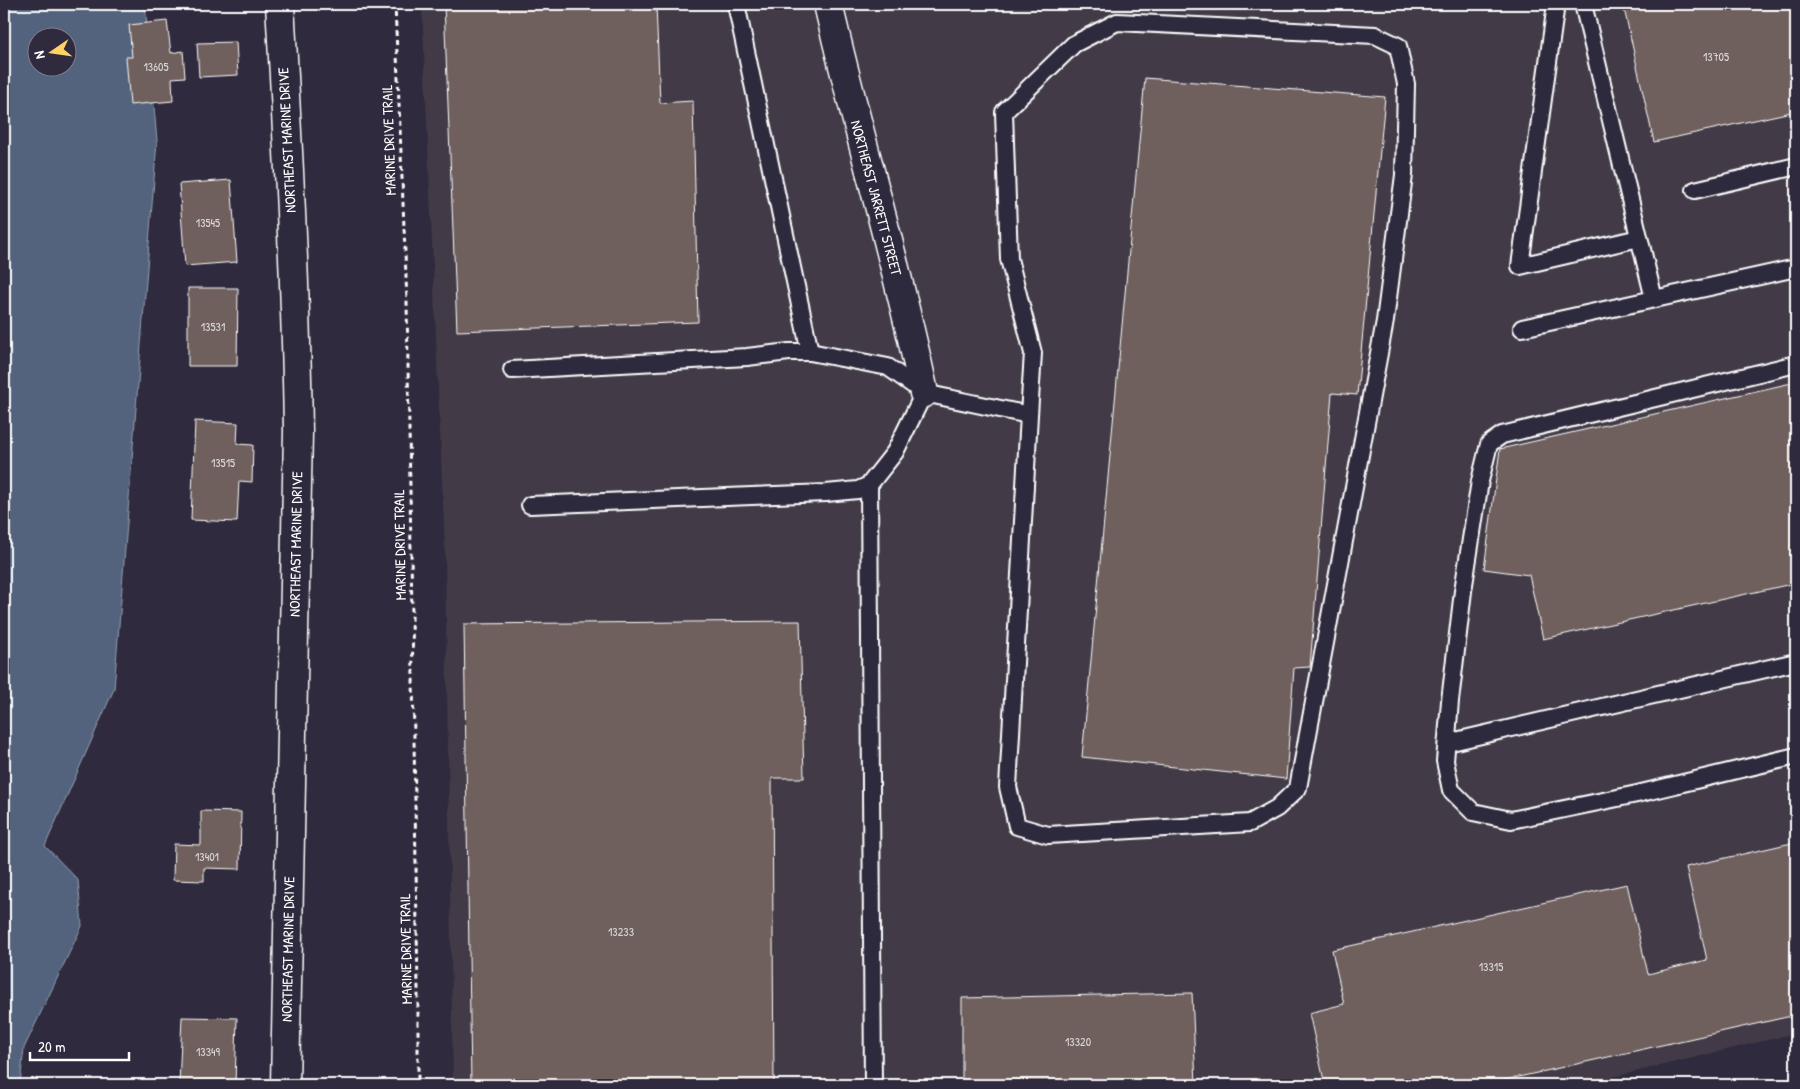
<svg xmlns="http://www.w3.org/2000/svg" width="1800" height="1089" font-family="'Patrick Hand',sans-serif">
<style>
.built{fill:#423a47}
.water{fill:#52637d;stroke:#97a1b1;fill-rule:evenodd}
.building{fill:#6f615d;stroke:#fff}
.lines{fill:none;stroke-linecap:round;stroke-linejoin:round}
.service-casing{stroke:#fff;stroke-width:20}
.minor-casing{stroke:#fff;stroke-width:31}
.secondary-casing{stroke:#fff;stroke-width:31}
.path{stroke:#fff;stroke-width:3;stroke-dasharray:5 4;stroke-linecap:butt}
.service{stroke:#2f2a3d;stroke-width:16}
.minor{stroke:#2f2a3d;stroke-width:28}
.secondary{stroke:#2f2a3d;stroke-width:28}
.labels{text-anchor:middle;stroke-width:4;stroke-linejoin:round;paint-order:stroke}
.number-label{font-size:12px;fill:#dbd8d6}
.street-label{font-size:15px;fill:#fff;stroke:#2f2a3d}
</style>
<rect width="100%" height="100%" fill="#2f2a3d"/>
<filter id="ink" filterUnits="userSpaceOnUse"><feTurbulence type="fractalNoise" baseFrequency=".02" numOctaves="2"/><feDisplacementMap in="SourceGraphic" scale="10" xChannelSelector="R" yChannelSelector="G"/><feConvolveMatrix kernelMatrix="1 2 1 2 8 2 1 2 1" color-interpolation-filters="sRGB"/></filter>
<g filter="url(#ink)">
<polygon class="built" points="422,4 1796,4 1796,1033 1580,1085 453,1085 445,551"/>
<path class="water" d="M4 4H145L157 141 114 689 45 846 78 880 82 926 24 1048 20 1085H4ZM38 38H68V68H38Z"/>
<g class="building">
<polygon points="444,4 656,4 660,103 693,101 698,322 457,331"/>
<polygon points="1623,4 1796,4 1796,111 1654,142"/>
<polygon points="167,21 171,53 183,51 185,77 172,78 173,101 130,105 126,57 132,57 129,25"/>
<polygon points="236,42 238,75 199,77 197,43"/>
<polygon points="1145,78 1385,97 1357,395 1332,393 1310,667 1294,668 1286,779 1082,757"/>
<polygon points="231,180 237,262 185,266 179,184"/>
<polygon points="188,288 238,288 237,366 188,366"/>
<polygon points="1796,382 1796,583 1543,639 1529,575 1484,569 1500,449"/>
<polygon points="195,421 238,423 237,444 253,445 252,482 239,481 237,522 191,520"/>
<polygon points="800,621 804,778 772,778 774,1085 471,1085 464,624"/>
<polygon points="201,811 241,812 240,869 204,868 204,881 173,880 174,844 201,845"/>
<polygon points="1796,842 1796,1015 1483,1085 1325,1085 1309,1013 1344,1004 1332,950 1627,884 1648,974 1707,960 1686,867"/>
<polygon points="1192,993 1196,1085 962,1085 962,998"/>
<polygon points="182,1017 237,1018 235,1085 179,1085"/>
</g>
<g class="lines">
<defs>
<g id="service">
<polyline points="736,4 810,352"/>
<polyline points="1556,4 1520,266 1639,238"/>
<polyline points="1583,4 1654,299"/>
<polyline points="1695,190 1796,166"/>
<polyline points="1522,328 1796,268"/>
<polyline points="1796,364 1502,435 1489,444 1480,481 1463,591 1450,701 1445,761 1451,790 1473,812 1511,820 1637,794 1796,756"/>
<polyline points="512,370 747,357 789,352 810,352 888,367 924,393 1029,415 1008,787 1017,826 1048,835 1250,823 1277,808 1298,788 1385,321 1404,175 1406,84 1398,46 1375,35 1117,22 1074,44 1004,112 1009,259 1033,353 1029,415"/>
<polyline points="869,485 873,1085"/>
<polyline points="530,505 826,493 858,490 869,485 895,452 924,393"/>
<polyline points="1447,743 1796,662"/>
</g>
<path id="minor" d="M828 4C858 134 897 262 924 393"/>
<path id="secondary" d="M280 4C288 146 296 289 298 432L285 1085"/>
</defs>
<use href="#service" class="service-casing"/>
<use href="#minor" class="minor-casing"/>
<use href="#secondary" class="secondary-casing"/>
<polyline class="path" points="395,4 407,302 418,990 418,1085"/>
<use href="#service" class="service"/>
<use href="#minor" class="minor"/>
<use href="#secondary" class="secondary"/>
</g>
</g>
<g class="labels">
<g class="number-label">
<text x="1716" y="61">13705</text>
<text x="156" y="71">13605</text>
<text x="208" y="227">13545</text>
<text x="213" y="331">13531</text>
<text x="223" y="467">13515</text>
<text x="207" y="861">13401</text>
<text x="621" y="936">13233</text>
<text x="1491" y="971">13315</text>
<text x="1078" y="1046">13320</text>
<text x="208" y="1056">13349</text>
</g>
<g class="street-label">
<text transform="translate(287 140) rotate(-93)" y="5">NORTHEAST MARINE DRIVE</text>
<text transform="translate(389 140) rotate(-92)" y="5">MARINE DRIVE TRAIL</text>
<text transform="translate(876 198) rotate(75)" y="5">NORTHEAST JARRETT STREET</text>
<text transform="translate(296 544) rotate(-89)" y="5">NORTHEAST MARINE DRIVE</text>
<text transform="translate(400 545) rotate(-91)" y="5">MARINE DRIVE TRAIL</text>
<text transform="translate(288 949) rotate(-89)" y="5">NORTHEAST MARINE DRIVE</text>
<text transform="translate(406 949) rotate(-91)" y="5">MARINE DRIVE TRAIL</text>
</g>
</g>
<rect width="1800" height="1089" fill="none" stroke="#2f2a3d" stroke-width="20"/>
<rect x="10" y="10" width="1780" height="1069" fill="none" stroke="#fff" stroke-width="2" filter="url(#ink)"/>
<g transform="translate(52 52) rotate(257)"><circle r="24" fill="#2f2a3d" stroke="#827f8b"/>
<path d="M0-4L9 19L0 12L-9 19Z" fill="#ffd166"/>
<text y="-8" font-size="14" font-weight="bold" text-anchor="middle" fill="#ffffff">N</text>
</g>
<path d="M30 1052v8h99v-8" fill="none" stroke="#ffffff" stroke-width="2.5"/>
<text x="38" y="1052" font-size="15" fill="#ffffff" stroke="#2f2a3d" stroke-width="4" paint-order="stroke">20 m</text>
</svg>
